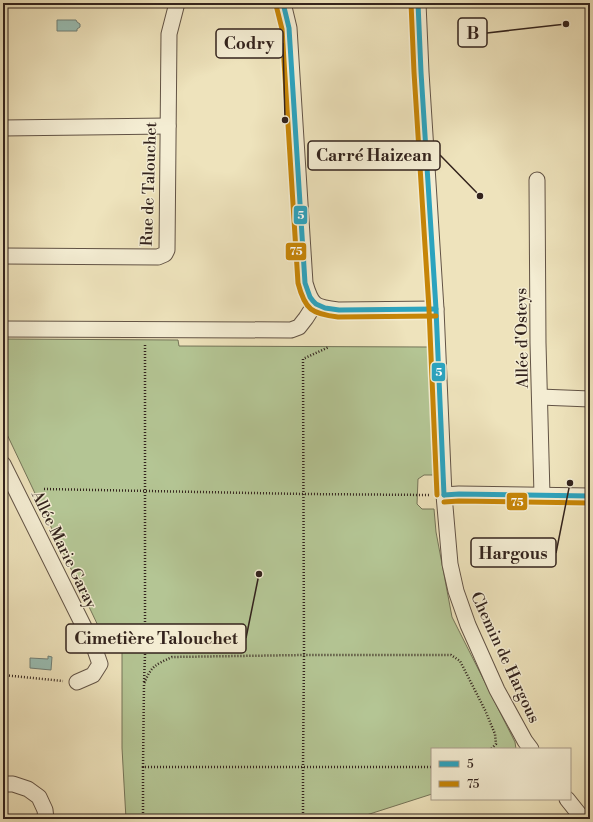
<svg xmlns="http://www.w3.org/2000/svg" width="593" height="822" font-family="'Libre Bodoni',serif">
<style>
.green{fill:#b4c594;stroke:#747458}
.water{fill:#99beb4;stroke:#708078}
.lines{fill:none;stroke-linecap:round;stroke-linejoin:round}
.minor-casing{stroke:#625345;stroke-width:17}
.path{stroke:#33231d;stroke-width:2.5;stroke-dasharray:1 2;stroke-linecap:butt}
.minor{stroke:#f4edd3;stroke-width:15}
.bus-1-casing{stroke:#f4edd3;stroke-width:8}
.bus-2-casing{stroke:#f4edd3;stroke-width:8}
.bus-1{stroke:#2ca3be;stroke-width:5}
.bus-2{stroke:#c68507;stroke-width:5}
.labels{text-anchor:middle;stroke-width:3;stroke-linejoin:round;paint-order:stroke}
.street-label{font-size:16px;fill:#33231d;stroke:#f4edd3}
.leader{fill:none;stroke:#33231d;stroke-width:1.5}
.callout-dot{fill:#33231d;stroke:#f4edd3;stroke-width:1.5}
.callout{fill:#f4edd3;stroke:#33231d;stroke-width:1.5}
.callout-label{font-size:17px;text-anchor:middle;font-weight:bold;fill:#33231d}
.line-badge{stroke:#f4edd3;stroke-width:1.5}
.badge-label{font-size:11px;text-anchor:middle;font-weight:bold;fill:#fff}
</style>
<rect width="100%" height="100%" fill="#eee3bc"/>
<filter id="stains"><feTurbulence type="fractalNoise" baseFrequency=".005" numOctaves="4"/><feColorMatrix values="0 0 0 0 .2 0 0 0 0 .09 0 0 0 0 .02 0 0 0 .5 -.17"/></filter>
<radialGradient id="worn" r=".72"><stop offset=".6" stop-color="#630" stop-opacity="0"/><stop offset="1" stop-color="#630" stop-opacity=".3"/></radialGradient>
<polygon class="green" points="3,339 178,340 179,346 428,347 433,475 424,475 418,479 417,504 422,509 434,509 436,532 452,617 515,742 516,749 432,749 432,794 354,819 126,819 122,748 122,651 101,632 3,426"/>
<g class="water">
<polygon points="57,20 76,20 77,22 80,24 80,27 77,29 77,31 57,31"/>
<polygon points="48,656 52,657 51,670 30,668 30,658 48,659"/>
</g>
<g class="lines">
<defs>
<g id="minor">
<path d="M283 3 284 7 289 28 305 283C312 307 315 307 339 310L436 309"/>
<polyline points="418,3 421,72 436,309 444,495 450,564 456,591 468,625 497,690 525,741 531,749"/>
<polyline points="3,128 168,126"/>
<polyline points="537,180 538,343 542,495"/>
<polyline points="3,256 158,257 165,254 167,250 169,34 177,3"/>
<polyline points="3,329 291,330 299,327 306,318 315,304"/>
<polyline points="540,397 590,399"/>
<polyline points="3,464 94,647 100,664 93,675 77,682"/>
<polyline points="444,495 459,494 590,496"/>
<polyline points="3,784 13,784 28,789 39,797 45,810 46,819"/>
<polyline points="567,799 583,819"/>
</g>
</defs>
<use href="#minor" class="minor-casing"/>
<g class="path">
<polyline points="44,489 304,494 429,495"/>
<polyline points="3,675 63,681"/>
<polyline points="144,682 145,655 145,344"/>
<path d="M143 767 144 684C151 666 155 665 172 657L304 655H451L460 661 485 710 495 734 496 744 491 749"/>
<polyline points="143,819 143,767 432,767"/>
<polyline points="303,819 303,767 304,655 303,359 329,347"/>
</g>
<use href="#minor" class="minor"/>
<defs>
<g id="bus-1">
<polyline points="283,3 289,28 305,283 310,297 313,301 316,304 325,308 339,310 436,309"/>
<polyline points="418,3 421,72 436,309 444,495"/>
<polyline points="444,495 459,494 590,496"/>
</g>
<g id="bus-2">
<polyline points="411,3 414,72 429,309 437,495"/>
<path d="M276 5 282 29 298 283C305 310 312 314 338 317L436 316"/>
<polyline points="444,502 459,501 590,503"/>
</g>
</defs>
<use href="#bus-1" class="bus-1-casing"/>
<use href="#bus-2" class="bus-2-casing"/>
<use href="#bus-1" class="bus-1"/>
<use href="#bus-2" class="bus-2"/>
</g>
<g class="labels">
<g class="street-label">
<text transform="translate(148 184) rotate(-88)" y="6">Rue de Talouchet</text>
<text transform="translate(521 338) rotate(-91)" y="6">Allée d'Osteys</text>
<text transform="translate(65 549) rotate(64)" y="6">Allée Marie Garay</text>
<text transform="translate(506 657) rotate(65)" y="6">Chemin de Hargous</text>
</g>
</g>
<path class="leader" d="M566 24L487 33M285 120L283 43M480 196L440 155M570 483L556 553M259 574L246 638"/>
<g class="callout-dot">
<circle cx="566" cy="24" r="4"/>
<circle cx="285" cy="120" r="4"/>
<circle cx="480" cy="196" r="4"/>
<circle cx="570" cy="483" r="4"/>
<circle cx="259" cy="574" r="4"/>
</g>
<g class="callout">
<rect x="458" y="18" width="29" height="29" rx="4"/>
<rect x="216" y="29" width="67" height="29" rx="4"/>
<rect x="308" y="141" width="132" height="29" rx="4"/>
<rect x="471" y="538" width="85" height="29" rx="4"/>
<rect x="66" y="624" width="180" height="29" rx="4"/>
</g>
<g class="callout-label">
<text x="473" y="39">B</text>
<text x="249" y="49">Codry</text>
<text x="374" y="161">Carré Haizean</text>
<text x="513" y="559">Hargous</text>
<text x="156" y="644">Cimetière Talouchet</text>
</g>
<g class="line-badge">
<rect x="293" y="205" width="15" height="20" rx="4" fill="#2ca3be"/>
<rect x="285" y="242" width="22" height="19" rx="4" fill="#c68507"/>
<rect x="431" y="362" width="15" height="20" rx="4" fill="#2ca3be"/>
<rect x="506" y="492" width="22" height="19" rx="4" fill="#c68507"/>
</g>
<g class="badge-label">
<text x="301" y="219">5</text>
<text x="296" y="255">75</text>
<text x="439" y="376">5</text>
<text x="517" y="506">75</text>
</g>
<rect width="593" height="822" fill="none" stroke="#eee3bc" stroke-width="16"/>
<rect x="4" y="4" width="585" height="814" fill="none" stroke="#33231d" stroke-width="2"/>
<rect x="8" y="8" width="577" height="806" fill="none" stroke="#33231d"/>
<rect x="431" y="748" width="140" height="52" fill="#f4edd3" stroke="#a79c8a"/>
<rect x="439" y="761" width="20" height="6" fill="#2ca3be" stroke="#a79c8a"/>
<text x="467" y="768" font-size="12" fill="#33231d">5</text>
<rect x="439" y="781" width="20" height="6" fill="#c68507" stroke="#a79c8a"/>
<text x="467" y="788" font-size="12" fill="#33231d">75</text>
<rect width="100%" height="100%" filter="url(#stains)"/>
<rect width="100%" height="100%" fill="url(#worn)"/>
</svg>
